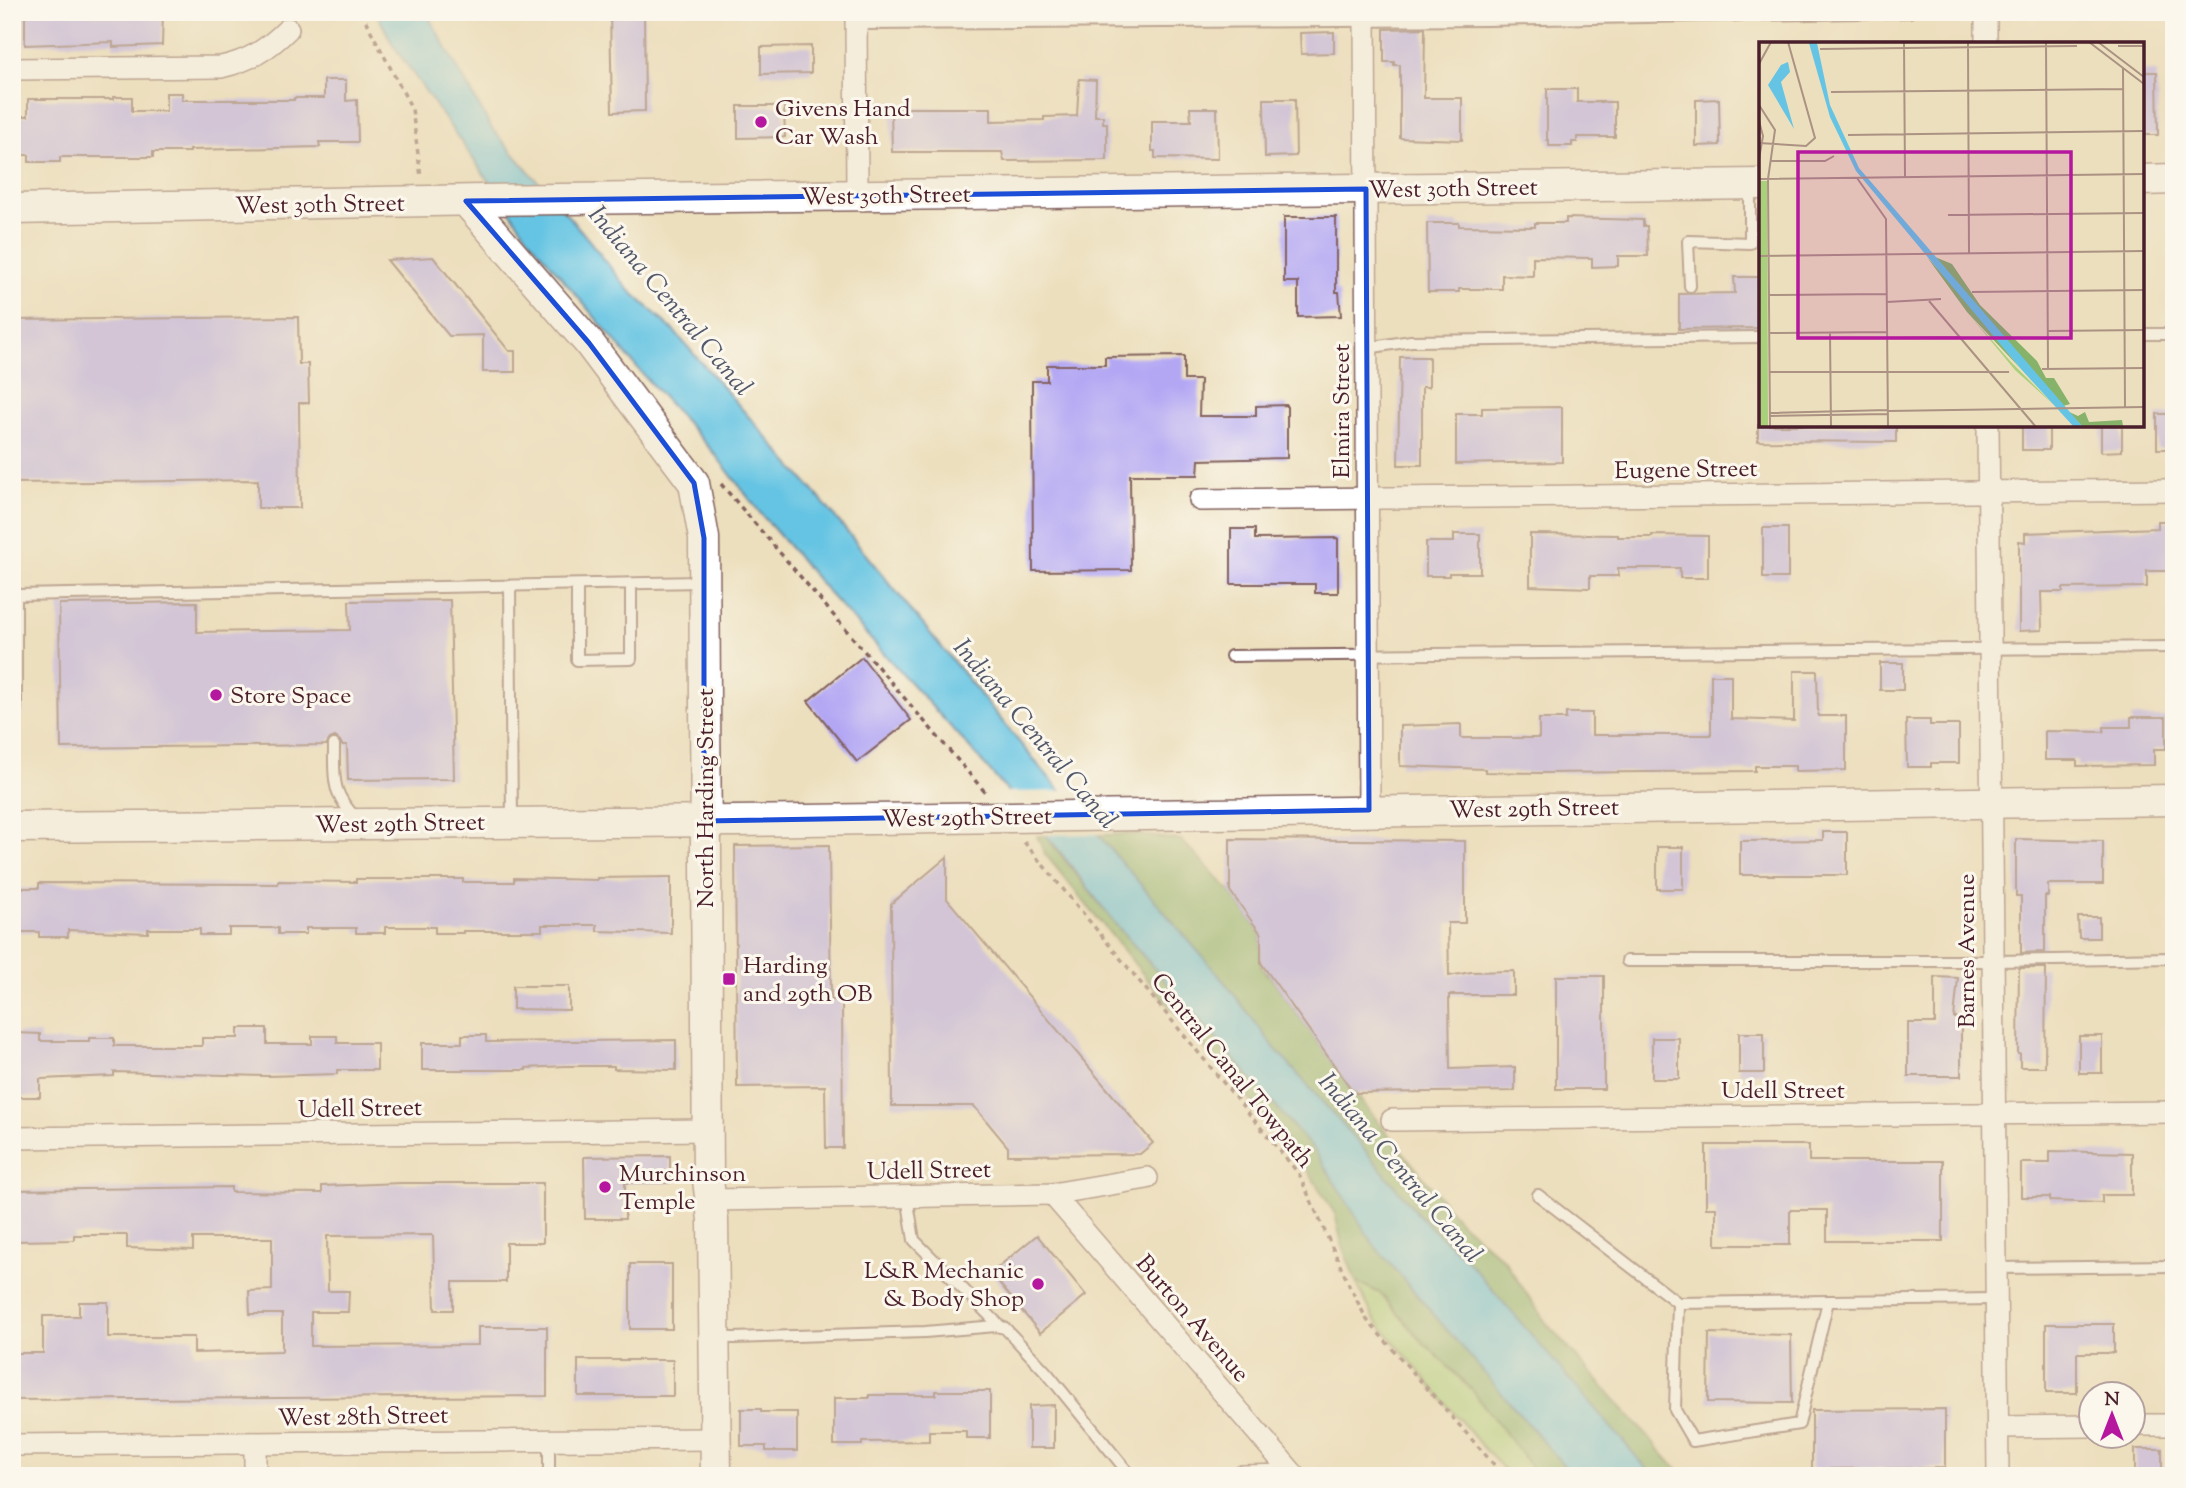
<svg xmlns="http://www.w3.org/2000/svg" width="2186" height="1488" font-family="'Sorts Mill Goudy',serif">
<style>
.green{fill:#a9d07a;stroke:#7a7852;stroke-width:2}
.forest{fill:#86b26a;stroke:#68684a;stroke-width:2}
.water{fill:#65c4e3;stroke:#587287;stroke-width:2}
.pier{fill:#ecdfbd}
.building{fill:#b3a7f4}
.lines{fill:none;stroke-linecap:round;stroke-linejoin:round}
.lane-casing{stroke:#83625e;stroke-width:14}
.street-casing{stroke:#83625e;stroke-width:24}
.secondary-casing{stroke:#83625e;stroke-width:33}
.path{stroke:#83625e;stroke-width:3.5;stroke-dasharray:5 5;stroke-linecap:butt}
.lane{stroke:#fff;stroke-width:10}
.street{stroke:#fff;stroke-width:21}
.secondary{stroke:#fff;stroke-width:30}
.marked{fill:none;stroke:#1d4ed8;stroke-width:5;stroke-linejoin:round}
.poi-dot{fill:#b5179e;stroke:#fbf7ec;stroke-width:2.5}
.labels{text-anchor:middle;stroke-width:6;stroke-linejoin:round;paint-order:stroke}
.poi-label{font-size:24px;fill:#4a1f2b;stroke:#fbf7ec;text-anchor:start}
.street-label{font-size:24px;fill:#4a1f2b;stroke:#fbf7ec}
.water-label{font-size:26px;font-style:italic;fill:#53596b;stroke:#fbf7ec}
.inset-road{fill:none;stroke:#ab9283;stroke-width:2}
.view{fill:#b5179e;fill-opacity:0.15;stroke:#b5179e;stroke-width:3.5}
.inset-edge{fill:none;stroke:#4a1f2b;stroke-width:3.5}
</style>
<rect width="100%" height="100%" fill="#fbf7ec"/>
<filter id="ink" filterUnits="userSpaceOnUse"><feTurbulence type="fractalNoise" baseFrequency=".0143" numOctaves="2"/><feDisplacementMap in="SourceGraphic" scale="14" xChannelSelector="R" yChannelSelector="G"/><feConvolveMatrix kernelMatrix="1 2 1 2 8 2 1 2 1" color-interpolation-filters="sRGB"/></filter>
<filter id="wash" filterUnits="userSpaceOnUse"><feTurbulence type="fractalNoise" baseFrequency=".00686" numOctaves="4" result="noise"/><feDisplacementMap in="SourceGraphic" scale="28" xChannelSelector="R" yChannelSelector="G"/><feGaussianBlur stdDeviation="1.57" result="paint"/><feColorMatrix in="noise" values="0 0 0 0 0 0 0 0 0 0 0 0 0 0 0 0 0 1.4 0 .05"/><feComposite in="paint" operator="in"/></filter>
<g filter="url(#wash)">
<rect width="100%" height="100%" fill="#ecdfbd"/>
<polygon class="green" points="1356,1282 1380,1293 1422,1341 1472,1390 1538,1476 1510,1476 1480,1444 1374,1318"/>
<g class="forest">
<polygon points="1132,834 1181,840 1230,891 1261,934 1261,967 1267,974 1267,972 1353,1091 1458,1220 1504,1260 1547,1324 1674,1466 1687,1476 1653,1476 1466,1259 1424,1221 1359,1143 1277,1051 1226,984 1098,835"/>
<polygon points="1045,835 1118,927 1315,1151 1374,1245 1573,1476 1538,1476 1472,1390 1422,1341 1380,1293 1356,1282 1342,1245 1335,1214 1298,1155 1174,1012 1045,854 1037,836"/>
</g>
<polygon class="water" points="376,12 426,12 492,129 583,233 627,288 673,330 817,495 1034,760 1226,984 1277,1051 1359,1143 1424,1221 1466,1259 1653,1476 1573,1476 1374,1245 1315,1151 1118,927 1058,849 960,737 835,600 761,514 714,453 645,377 531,241 393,45"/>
<polygon class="pier" points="1065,791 1102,834 1041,835 1003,792"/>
<g id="blocks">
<g class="building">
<polygon points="25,12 163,12 162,45 113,47 113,42 25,45"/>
<polygon points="610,12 644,12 645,111 612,112"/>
<polygon points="1425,28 1424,98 1462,98 1462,140 1400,138 1400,65 1394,65 1394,62 1384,62 1384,29"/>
<polygon points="1334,32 1334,53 1301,54 1300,33"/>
<polygon points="811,46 811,73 761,74 761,47"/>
<polygon points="2142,72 2157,72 2158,135 2142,135"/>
<polygon points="1079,79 1096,80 1095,116 1103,116 1103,123 1107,123 1107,160 1004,161 1002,152 892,152 891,108 991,108 991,121 1044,120 1044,117 1077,116"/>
<polygon points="324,80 346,80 346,101 357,100 358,142 319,142 320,147 190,150 190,152 153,152 153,157 60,157 60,162 29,162 29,155 12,155 12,116 28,116 28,99 113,99 113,97 132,97 132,111 166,111 166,93 182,93 182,100 294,100 294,98 324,98"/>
<polygon points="1547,89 1577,89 1577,102 1615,102 1615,137 1577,137 1577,142 1572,142 1572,146 1549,146 1549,140 1547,140"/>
<polygon points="1264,99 1295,99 1296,156 1265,157"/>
<polygon points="1719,99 1720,145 1696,146 1696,100"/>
<polygon points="738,106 784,106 785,137 738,138"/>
<polygon points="1190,108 1217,108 1218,159 1155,158 1155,151 1152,151 1152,121 1191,121"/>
<polygon points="1284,217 1336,217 1336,292 1339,292 1341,316 1298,317 1298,282 1284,282"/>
<polygon points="1566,218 1643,220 1643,226 1647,226 1648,256 1618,256 1618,266 1592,267 1592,258 1533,257 1533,276 1502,275 1502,289 1459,289 1459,292 1428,292 1427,223 1459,223 1459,226 1535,227 1535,223 1566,223"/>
<polygon points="433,257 509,351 515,351 515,372 483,372 483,335 449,336 387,260"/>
<polygon points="1734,277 1761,277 1761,328 1679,329 1679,294 1735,293"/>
<polygon points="298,317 299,364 308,364 309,403 299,403 300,508 258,508 258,480 12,483 12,320"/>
<polygon points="1184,356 1184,380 1200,380 1199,416 1256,416 1256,406 1287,405 1287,458 1199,460 1198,475 1130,475 1131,570 1033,571 1032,381 1047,381 1047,365 1105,365 1105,357"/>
<polygon points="1400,357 1429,357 1429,387 1422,387 1422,465 1398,465"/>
<polygon points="1562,407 1562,462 1456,464 1456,414 1482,414 1482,408"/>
<rect x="2157" y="414" width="17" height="35"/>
<polygon points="1758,425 1896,425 1896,442 1758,441"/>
<rect x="2022" y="425" width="27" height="25"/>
<polygon points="2101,425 2122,425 2122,451 2101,452"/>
<polygon points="2158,521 2174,521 2174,571 2147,571 2147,587 2063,588 2063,592 2041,592 2042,630 2019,631 2019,541 2025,542 2025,533 2158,528"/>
<rect x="1763" y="528" width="25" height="50"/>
<polygon points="1231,529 1255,529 1255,539 1338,538 1338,593 1315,593 1315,584 1231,584"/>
<polygon points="1454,534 1480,534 1480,573 1449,573 1449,576 1426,576 1426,542 1454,542"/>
<polygon points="1530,534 1618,535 1618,537 1652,537 1652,535 1708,536 1708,578 1680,578 1680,568 1618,568 1618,576 1590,576 1590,588 1530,586"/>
<polygon points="450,600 454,779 348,780 347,745 342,745 340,741 335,737 330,739 326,745 61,748 59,604 197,602 197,632 350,630 349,601"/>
<polygon points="862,657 911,720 857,762 808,701"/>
<rect x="1880" y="663" width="23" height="27"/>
<polygon points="1794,671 1817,671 1818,716 1846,716 1846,770 1795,771 1795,766 1755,766 1755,771 1539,773 1485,772 1485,769 1400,766 1400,726 1461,724 1461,738 1539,738 1539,719 1566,719 1566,713 1592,713 1592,735 1711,735 1711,675 1731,675 1731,719 1794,721"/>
<polygon points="2131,717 2166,717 2166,749 2154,749 2154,765 2077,766 2077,760 2045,760 2045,731 2104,732 2104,727 2131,727"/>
<polygon points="1906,720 1930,720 1930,725 1959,725 1959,763 1931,763 1931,767 1907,767"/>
<polygon points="1823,832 1847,832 1847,875 1740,875 1740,841 1823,840"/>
<polygon points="1230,839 1465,841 1465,923 1448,923 1449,976 1471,972 1514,971 1514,995 1449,995 1450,1069 1515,1067 1515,1091 1354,1093 1261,963 1261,934 1230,891"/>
<polygon points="2016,839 2103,841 2103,884 2048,884 2048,896 2045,896 2045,952 2021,953 2021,896 2016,896"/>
<polygon points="829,845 831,1000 842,1000 843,1148 826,1148 825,1086 737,1087 735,846"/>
<rect x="1657" y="847" width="26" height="42"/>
<polygon points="947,857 947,899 1153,1143 1140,1154 1008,1155 1008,1147 974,1106 892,1106 891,904"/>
<polygon points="671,877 671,933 597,931 597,925 542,925 542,931 463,931 463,933 435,933 435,927 385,927 385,933 356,933 356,928 306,928 306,934 278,934 278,928 229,928 229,935 200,935 200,929 148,929 148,933 68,930 68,937 39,937 39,932 12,932 12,888 39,888 39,883 278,884 278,881 356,882 356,879 463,879 463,882 514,882 514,878 597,880 597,878"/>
<polygon points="2078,917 2099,917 2099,938 2079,938"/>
<polygon points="2019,968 2046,968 2045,1067 2020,1067 2020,1054 2018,1054"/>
<rect x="1556" y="976" width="48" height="113"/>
<polygon points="1935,977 1958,978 1954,1018 1961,1018 1961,1076 1908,1076 1908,1023 1935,1023"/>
<polygon points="513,986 569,986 569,1010 513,1009"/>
<polygon points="238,1028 267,1028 267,1044 312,1044 312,1036 337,1036 337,1043 377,1043 377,1070 337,1070 337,1074 267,1076 114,1072 114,1076 40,1079 40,1097 18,1097 17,1033 40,1034 40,1041 89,1041 89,1038 114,1038 114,1046 202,1046 202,1038 238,1038"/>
<rect x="1739" y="1033" width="25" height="40"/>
<polygon points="462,1035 486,1035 486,1042 676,1040 676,1070 614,1069 614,1066 565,1066 526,1068 526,1070 422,1070 422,1043 462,1043"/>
<rect x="2079" y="1036" width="23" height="37"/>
<rect x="1652" y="1038" width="27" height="41"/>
<polygon points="1706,1145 1809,1145 1809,1161 1943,1161 1943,1241 1827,1241 1827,1210 1790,1210 1790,1245 1716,1245 1716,1208 1706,1208"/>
<polygon points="2050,1151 2132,1153 2132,1195 2102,1195 2102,1203 2050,1201 2050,1197 2021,1197 2021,1163 2050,1163"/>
<polygon points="670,1156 670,1183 625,1183 625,1219 585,1219 584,1157"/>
<polygon points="401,1183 543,1183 543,1243 506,1243 506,1282 453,1282 453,1310 435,1310 433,1235 327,1236 328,1291 349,1291 348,1312 311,1312 311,1346 478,1345 478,1327 547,1327 547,1396 12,1400 12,1353 43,1353 43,1316 79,1316 79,1302 108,1302 108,1337 194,1337 194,1353 282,1351 282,1314 250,1314 249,1291 272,1290 272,1238 193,1238 193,1250 127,1248 127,1235 74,1235 74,1240 12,1241 12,1190 231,1187 231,1192 322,1193 322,1186"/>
<polygon points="1037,1235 1086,1295 1040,1333 991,1273"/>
<rect x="630" y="1264" width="42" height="65"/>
<polygon points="2046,1324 2114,1324 2114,1353 2077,1353 2077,1393 2046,1393"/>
<polygon points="1709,1333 1791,1335 1792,1403 1708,1402"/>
<rect x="578" y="1360" width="95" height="36"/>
<polygon points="936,1391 990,1391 990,1438 966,1438 966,1431 929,1431 929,1441 862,1442 862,1445 834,1445 834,1398 869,1398 869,1395 936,1395"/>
<polygon points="1054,1405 1054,1448 1029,1448 1029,1406"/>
<polygon points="741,1409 761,1409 761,1412 797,1412 797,1451 766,1451 766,1446 741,1446"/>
<polygon points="1945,1409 1945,1468 1812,1469 1812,1410"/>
<rect x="2135" y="1449" width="27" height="27"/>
</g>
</g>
</g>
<g filter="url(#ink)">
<use href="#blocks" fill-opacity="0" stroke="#83625e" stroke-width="2"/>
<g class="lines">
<defs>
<g id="lane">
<polyline points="856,24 1487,20 1910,12"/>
<polyline points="1690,286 1688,241 1750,243 1750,187"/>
<polyline points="2142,334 2174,334"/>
<polyline points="1367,348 1411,341 1761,337"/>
<polyline points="577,585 577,660 631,659 631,584"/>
<polyline points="510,586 512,822"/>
<polyline points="1231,656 2174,647"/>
<polyline points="12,714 16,710 16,595 701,582"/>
<path d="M334 745C334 779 331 793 357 819"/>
<polyline points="1627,961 1993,961 2174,958"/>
<polyline points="1538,1195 1678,1303 1996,1299"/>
<polyline points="907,1196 914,1240 1001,1327"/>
<polyline points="1995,1268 2174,1266"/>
<polyline points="1678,1303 1675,1410 1693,1441 1799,1424 1828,1301"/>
<polyline points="717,1337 733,1338 925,1332 996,1326 1005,1328 1047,1373 1131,1476"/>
<polyline points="549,1440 549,1476"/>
</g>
<g id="street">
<polyline points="856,12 857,195"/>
<polyline points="1365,12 1369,810"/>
<polyline points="1986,12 1986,44"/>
<path d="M12 69 221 67C249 61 268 49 288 29"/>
<polyline points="1988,425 1998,1476"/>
<polyline points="1200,500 2174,490"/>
<polyline points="1392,1120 2174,1112"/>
<polyline points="12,1138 707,1130"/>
<polyline points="1052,1194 1295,1476"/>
<polyline points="711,1200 1052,1194 1147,1178"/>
<polyline points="2134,1425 2174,1425"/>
<polyline points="1998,1427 2092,1426"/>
<polyline points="255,1444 255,1476"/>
<polyline points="12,1445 715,1439"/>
<polyline points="1242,1476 1294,1475"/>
</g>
<g id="secondary">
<polyline points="2142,180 2174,179"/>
<polyline points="466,201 589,343 694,483 704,538 708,1180 713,1220 716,1476"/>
<polyline points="12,209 483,200 1761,184"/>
<polyline points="12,827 735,821 2174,800"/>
</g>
</defs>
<use href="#lane" class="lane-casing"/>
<use href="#street" class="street-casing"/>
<use href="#secondary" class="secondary-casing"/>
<g class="path">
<polyline points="361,12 412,109 421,177"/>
<polyline points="721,484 985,792"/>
<polyline points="1024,842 1299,1174 1350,1287 1367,1320 1504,1476"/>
</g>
<use href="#lane" class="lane"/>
<use href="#street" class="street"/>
<use href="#secondary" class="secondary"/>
</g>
</g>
<path d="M0 0H2186V1488H0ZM1366 189 1369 810 704 821V538L694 483 589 343 466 201Z" fill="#ecdfbd" fill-opacity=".55" fill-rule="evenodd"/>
<path class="marked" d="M1366 189 1369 810 704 821V538L694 483 589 343 466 201Z"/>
<g class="poi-dot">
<circle cx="761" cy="122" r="7"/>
<circle cx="216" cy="695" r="7"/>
<rect x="722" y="972" width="14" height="14" rx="3.5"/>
<circle cx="605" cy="1187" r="7"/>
<circle cx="1038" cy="1284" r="7"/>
</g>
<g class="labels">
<g class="poi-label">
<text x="775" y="116">Givens Hand<tspan x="775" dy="28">Car Wash</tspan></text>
<text x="230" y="703">Store Space</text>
<text x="743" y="973">Harding<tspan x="743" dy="28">and 29th OB</tspan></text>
<text x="619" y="1181">Murchinson<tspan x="619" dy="28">Temple</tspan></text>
<text x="1024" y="1278" text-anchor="end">L&amp;R Mechanic<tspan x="1024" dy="28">&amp; Body Shop</tspan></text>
</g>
<g class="street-label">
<text transform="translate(1453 188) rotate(-1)" y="8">West 30th Street</text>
<text transform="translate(886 195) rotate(-1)" y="8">West 30th Street</text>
<text transform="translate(320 204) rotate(-1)" y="8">West 30th Street</text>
<text transform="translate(1341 411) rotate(-90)" y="8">Elmira Street</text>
<text transform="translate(1686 469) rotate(-1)" y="8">Eugene Street</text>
<text transform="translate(705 798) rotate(-90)" y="8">North Harding Street</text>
<text transform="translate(1534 808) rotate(-1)" y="8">West 29th Street</text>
<text transform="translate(967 817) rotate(-1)" y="8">West 29th Street</text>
<text transform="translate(400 823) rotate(-1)" y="8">West 29th Street</text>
<text transform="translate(1966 951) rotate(-90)" y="8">Barnes Avenue</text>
<text transform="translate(1233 1070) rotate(51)" y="8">Central Canal Towpath</text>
<text x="1783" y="1098">Udell Street</text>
<text transform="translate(360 1108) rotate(-1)" y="8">Udell Street</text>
<text transform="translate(929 1170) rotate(-1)" y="8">Udell Street</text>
<text transform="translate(1193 1318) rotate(49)" y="8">Burton Avenue</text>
<text transform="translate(363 1416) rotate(-1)" y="8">West 28th Street</text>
</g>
<g class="water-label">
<text transform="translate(671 300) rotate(50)" y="9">Indiana Central Canal</text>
<text transform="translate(1036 733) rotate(50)" y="9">Indiana Central Canal</text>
<text transform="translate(1401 1167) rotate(50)" y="9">Indiana Central Canal</text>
</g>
</g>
<g transform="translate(1759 42)">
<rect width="385" height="385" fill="#ecdfbd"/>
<path d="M0 139H8L9 385 0 384ZM208 270 252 320 296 364 256 328Z" fill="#a9d07a"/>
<path d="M168 215 203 254 262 327 208 270ZM176 215 193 222 221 263 278 319 287 336H295L311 362 304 364ZM308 369 319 374 326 370 330 380 363 378 364 384H323Z" fill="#86b26a"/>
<path d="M50 1H58L71 63 100 126 323 384H314L262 327 97 129 71 75ZM29 20 31 30 22 40 35 87 9 43 22 23Z" fill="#65c4e3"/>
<path class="inset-road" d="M145 0 146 135M209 0 210 212M287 0 289 327M330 0 385 42M339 0 385 35M359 4H385M61 7 318 4M0 22 12 0M364 26 366 365M72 50 364 47M0 63 16 88 9 137M0 79 4 94 0 117M89 93 385 89M0 101 47 104 56 96 29 0M11 119H66L75 114M98 136 127 177 129 385M0 137 385 132M9 137 11 385M189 173 385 171M0 214 385 209M213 250 385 248M10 253 127 252M170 259 277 385M128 260 182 257M289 289 385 288M10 291 128 290M71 291 72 385M128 296 200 295M283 327 385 326M11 330H250M129 369 385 365M11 371 129 368M11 374 129 372"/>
<path class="view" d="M39 110H312V296H39Z"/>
<rect width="385" height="385" class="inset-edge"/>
</g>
<rect width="2186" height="1488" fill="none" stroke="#fbf7ec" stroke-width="42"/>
<g transform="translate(2112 1415)"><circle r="33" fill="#fbf7ec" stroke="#b4a19f" stroke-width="2"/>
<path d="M0-5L12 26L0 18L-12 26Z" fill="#b5179e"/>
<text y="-10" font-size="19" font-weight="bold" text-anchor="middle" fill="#4a1f2b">N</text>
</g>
</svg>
